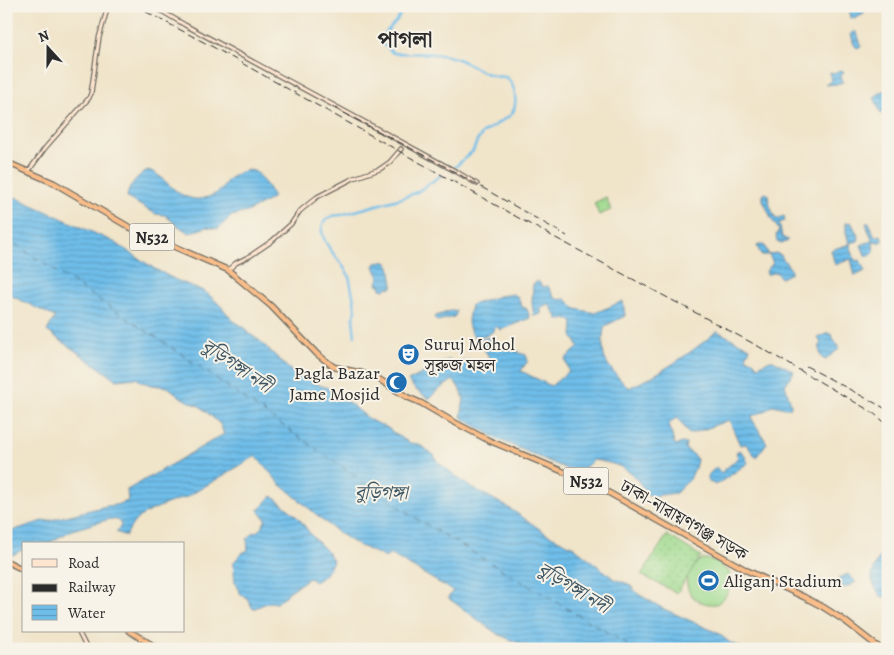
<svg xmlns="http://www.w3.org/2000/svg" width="894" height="655" font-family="Alegreya,'Noto Serif Bengali',serif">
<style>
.green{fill:#9fda8e;stroke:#65825c}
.park{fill:url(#park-dots);stroke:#65825c}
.water{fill:url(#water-rules);stroke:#4d748a}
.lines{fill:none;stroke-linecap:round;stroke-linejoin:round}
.canal{stroke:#6fbeea;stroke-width:2.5}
.ferry{stroke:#3f5764;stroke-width:1;stroke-dasharray:6 5;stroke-linecap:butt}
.secondary-casing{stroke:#706c62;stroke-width:5.5}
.highway-casing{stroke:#706c62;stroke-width:7}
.secondary{stroke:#fde5d0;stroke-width:3}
.highway{stroke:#f9bd89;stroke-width:4.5}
.rail{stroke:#2b2b2b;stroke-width:1;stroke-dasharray:8 4;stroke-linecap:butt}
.labels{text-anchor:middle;stroke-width:4;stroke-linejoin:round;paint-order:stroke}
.shield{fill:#f7f3e8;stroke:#686764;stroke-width:1}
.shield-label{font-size:16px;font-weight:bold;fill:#2b2b2b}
.poi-label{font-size:18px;fill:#2b2b2b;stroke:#f7f3e8;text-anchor:start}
.street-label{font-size:18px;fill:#2b2b2b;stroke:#f7f3e8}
.water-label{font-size:19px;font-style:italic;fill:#3f5764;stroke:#f7f3e8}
.district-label{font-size:22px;font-weight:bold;fill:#2b2b2b;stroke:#f7f3e8}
</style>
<defs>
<pattern id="park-dots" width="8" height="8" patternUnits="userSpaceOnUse" patternTransform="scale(1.25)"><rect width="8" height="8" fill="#9fda8e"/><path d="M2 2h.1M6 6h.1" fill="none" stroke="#89bb7b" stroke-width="1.8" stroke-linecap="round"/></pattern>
<pattern id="water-rules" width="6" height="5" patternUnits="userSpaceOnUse" patternTransform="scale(1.25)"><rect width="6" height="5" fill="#6fbeea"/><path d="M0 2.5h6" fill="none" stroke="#5b9bbe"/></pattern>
</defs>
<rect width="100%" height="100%" fill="#f7f3e8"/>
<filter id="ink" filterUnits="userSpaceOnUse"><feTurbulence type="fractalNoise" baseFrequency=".02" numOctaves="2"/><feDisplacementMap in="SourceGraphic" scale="10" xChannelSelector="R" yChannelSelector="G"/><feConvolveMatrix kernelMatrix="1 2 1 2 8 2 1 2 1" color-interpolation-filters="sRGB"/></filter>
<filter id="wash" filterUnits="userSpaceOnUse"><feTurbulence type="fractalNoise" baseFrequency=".0096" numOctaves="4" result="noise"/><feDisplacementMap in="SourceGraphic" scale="20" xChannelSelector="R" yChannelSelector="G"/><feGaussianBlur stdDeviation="1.12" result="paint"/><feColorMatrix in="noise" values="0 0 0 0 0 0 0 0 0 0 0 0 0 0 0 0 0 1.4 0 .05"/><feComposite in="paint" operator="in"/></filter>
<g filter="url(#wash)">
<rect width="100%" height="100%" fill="#f0e4c9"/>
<path class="green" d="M702 559C713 558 722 565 729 572 732 586 729 597 716 604 686 607 675 573 702 559Z"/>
<g class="park">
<polygon points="606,197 611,210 599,215 594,203"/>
<polygon points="667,535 701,556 677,593 641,575"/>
</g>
<g class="water">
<polygon points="847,6 864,6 864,14 854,19 851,18 849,9"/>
<polygon points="854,31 857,33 861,45 861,47 857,48 854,45 851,34"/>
<polygon points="840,70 842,70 844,73 841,76 843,82 836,84 825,85 831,81 830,72 834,73"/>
<polygon points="888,88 888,111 881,114 874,97"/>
<path d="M148 170C164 174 173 196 194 199 202 200 213 196 220 191 224 188 225 182 229 179 236 174 246 168 254 171 258 173 260 177 262 180 267 185 270 190 273 196L271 199 247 212 231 216 218 229 207 227 189 233 174 223 165 215 156 214 127 198C127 188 138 174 148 170Z"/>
<path d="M6 193 114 242 155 269 176 280 201 290 208 294 220 305 234 322 244 327 248 333 259 340 290 370 297 375 306 378 319 385 331 389 372 421 388 428 395 434 410 443 418 444 427 450 434 455 437 461 443 466 466 484 509 508 547 534 574 547 614 579 629 584 638 594 664 609 718 633 729 642 744 649H537L513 641 496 633 448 598 453 591 390 554 386 558 354 543 337 532 279 483 256 456 185 498C172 501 147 511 137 519 132 524 129 530 126 536L116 532 121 526 120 522 117 520 110 519 72 530 47 544H24V549L11 556 6 555V533L45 520 47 521 106 506 116 505 128 501 127 490 224 434 220 424 201 407 182 398 168 387 152 385 142 382 136 378 117 380 47 331 55 317 6 293Z"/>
<path d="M765 193 768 194C768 202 772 211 776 219L784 216 785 221 779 223 782 237 788 240 787 242 781 243 777 241 776 236 779 230 772 220 763 200V195Z"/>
<polygon points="851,222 859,237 858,241 850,243 849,243 846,232 846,223"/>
<polygon points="869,222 875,237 881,235 883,241 878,243 877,241 873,242 874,253 866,257 861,245 871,241 872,238 868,230 866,223"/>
<path d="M760 244 764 245 769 255 775 253 781 255C783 262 791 265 791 273L781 278 776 272 769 274H767L766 271 773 263 769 255H761L757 246Z"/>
<polygon points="850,244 855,261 860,260 865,271 855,276 851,259 835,265 831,250"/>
<polygon points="382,262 386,262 390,266 393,285 391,288 387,287 385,290 381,289 380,285 377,284 379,277 377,273 374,266 376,263"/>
<path d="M538 281 543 287 548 286C554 296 553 301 566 299L576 309 595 313 623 301 625 316 605 326C602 334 602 351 605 359 609 368 621 381 629 388 661 373 690 354 717 331L750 348 746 356 748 359 752 360 758 366 770 360H773L794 371C792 376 788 380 785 385L791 404V407L785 408 773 405 765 411 752 416V419L767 443 756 457 746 444 740 445 729 420 705 429 689 434 677 417 669 424 674 443 677 445 682 443 686 444 685 449 694 455 697 460 695 468 690 479 676 493 660 495 655 497 647 494C632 469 621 464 593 460L578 474 498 439 461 417 464 399 458 386 453 380 438 390 429 399 416 390 408 381 448 360 456 363 471 360 481 367H484L491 362C489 353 481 350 482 340L490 337 496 348 516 349 519 353 526 355 528 361 524 366 521 371 551 386 569 371 565 359 579 347 572 336 573 322 566 318 559 320 549 304 541 307V314L534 316 532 303 533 284Z"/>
<path d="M513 294 518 297 521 306 527 309 530 318 503 329 501 330 496 326C492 335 485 337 475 338 465 324 468 320 471 305L499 296Z"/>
<polygon points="453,310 456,311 456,314 454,317 437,321 434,318 436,316"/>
<polygon points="828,333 832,335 834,340 838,345 839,349 825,360 821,357 819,348 821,343 818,338"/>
<polygon points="740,450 745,456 748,463 716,485 707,481 709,474 716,467 721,473 738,458 736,452"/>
<path d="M272 496 291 511 300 520 312 536 325 549 333 560C330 569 324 577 315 582L309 578 290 591 277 603 269 602 253 609 247 598 241 594 239 591 235 583 233 563 242 553 248 550 247 539 253 533 260 530 266 519 258 510Z"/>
<path d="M888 546V598L881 596C877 591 873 585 872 578 872 570 881 551 888 546Z"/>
<polygon points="848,574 856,582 844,588 839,584 838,581 839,578"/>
</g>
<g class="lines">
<g class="canal">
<path d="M405 6 397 20 379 40 393 53C414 54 435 52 455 58 472 64 486 78 506 77 508 79 510 80 511 83 517 93 518 114 506 118L483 133 477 141 473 151 455 167"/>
<path d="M355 336 353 319 356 310 349 276C343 262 316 240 323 224 326 217 334 215 341 215L402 198 417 192 440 176"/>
</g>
<polyline class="ferry" points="6,238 175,350 412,516 635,649"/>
</g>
</g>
<g filter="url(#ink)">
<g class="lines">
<defs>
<g id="secondary">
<polyline points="153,6 185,25 457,172 477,184"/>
<polyline points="28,172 45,148 89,98 91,93 99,38 108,6"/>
<polyline points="228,270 236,263 250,256 272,241 291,224 300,211 317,197 354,178 380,169 390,162 401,149"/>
<polyline points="78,631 87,649"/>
</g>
<g id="highway">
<polyline points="6,162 54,183 129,227 228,270 271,306 317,354 334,367 362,373 377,378 407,397 421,403 452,421 488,440 595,485 748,571 804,597 823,607 845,621 881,649"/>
<polyline points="6,561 24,570"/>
<polyline points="129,631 159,649"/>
</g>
</defs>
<use href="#secondary" class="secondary-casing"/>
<use href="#highway" class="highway-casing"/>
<use href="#secondary" class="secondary"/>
<use href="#highway" class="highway"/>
<g class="rail">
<polyline points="135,6 213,47 524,221 756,345 872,412 888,425"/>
<polyline points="333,107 448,168 567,236"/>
<polyline points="806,366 888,410"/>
</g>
</g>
</g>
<defs>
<symbol id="theatre-disc" viewBox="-11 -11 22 22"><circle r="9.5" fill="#1f6fb2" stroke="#f7f3e8"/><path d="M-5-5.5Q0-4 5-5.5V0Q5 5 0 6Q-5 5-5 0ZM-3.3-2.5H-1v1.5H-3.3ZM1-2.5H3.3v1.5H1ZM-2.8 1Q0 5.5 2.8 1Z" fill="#fff"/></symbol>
<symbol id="mosque-disc" viewBox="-11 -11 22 22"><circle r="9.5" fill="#1f6fb2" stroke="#f7f3e8"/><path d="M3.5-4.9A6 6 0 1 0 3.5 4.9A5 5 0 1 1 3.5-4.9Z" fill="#fff"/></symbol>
<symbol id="stadium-disc" viewBox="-11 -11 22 22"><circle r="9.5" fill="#1f6fb2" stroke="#f7f3e8"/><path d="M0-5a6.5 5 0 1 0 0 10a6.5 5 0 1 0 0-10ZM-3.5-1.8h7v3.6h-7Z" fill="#fff"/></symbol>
</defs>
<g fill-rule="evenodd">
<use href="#theatre-disc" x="396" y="342" width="25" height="25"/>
<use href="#mosque-disc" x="384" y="370" width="25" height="25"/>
<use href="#stadium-disc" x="696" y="568" width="25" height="25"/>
</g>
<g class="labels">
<g class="shield">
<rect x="129.5" y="223.5" width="45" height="27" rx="4"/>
<rect x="563.5" y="467.5" width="45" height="27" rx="4"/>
</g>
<g class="shield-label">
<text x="152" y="243">N532</text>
<text x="586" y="487">N532</text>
</g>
<g class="poi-label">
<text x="424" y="350">Suruj Mohol<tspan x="424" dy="21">সূরুজ মহল</tspan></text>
<text x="380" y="379" text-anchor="end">Pagla Bazar<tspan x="380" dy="21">Jame Mosjid</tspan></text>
<text x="724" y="587">Aliganj Stadium</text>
</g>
<g class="street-label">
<text transform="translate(684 520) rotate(30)" y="6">ঢাকা-নারায়ণগঞ্জ সড়ক</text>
</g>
<g class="water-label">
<text transform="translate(237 365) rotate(34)" y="7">বুড়িগঙ্গা নদী</text>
<text x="381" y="499">বুড়িগঙ্গা</text>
<text transform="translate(574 587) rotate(31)" y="7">বুড়িগঙ্গা নদী</text>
</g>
<g class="district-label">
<text x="405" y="47">পাগলা</text>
</g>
</g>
<rect width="894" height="655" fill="none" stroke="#f7f3e8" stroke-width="25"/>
<rect x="22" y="542" width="162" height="90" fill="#f7f3e8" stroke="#a5a39c"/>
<rect x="32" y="559" width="25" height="8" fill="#fde5d0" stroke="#a5a39c"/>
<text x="68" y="568" font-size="15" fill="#2b2b2b">Road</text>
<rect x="32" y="584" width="25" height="8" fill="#2b2b2b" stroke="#a5a39c"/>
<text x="68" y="592" font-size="15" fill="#2b2b2b">Railway</text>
<rect x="32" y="605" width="25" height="15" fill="url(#water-rules)" stroke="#a5a39c"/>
<text x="68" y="618" font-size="15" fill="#2b2b2b">Water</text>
<g transform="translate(48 48) rotate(339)" stroke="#f7f3e8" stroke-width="4" paint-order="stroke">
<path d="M0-4L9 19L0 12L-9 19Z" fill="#2b2b2b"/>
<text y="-8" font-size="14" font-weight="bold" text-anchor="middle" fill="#2b2b2b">N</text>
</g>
</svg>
